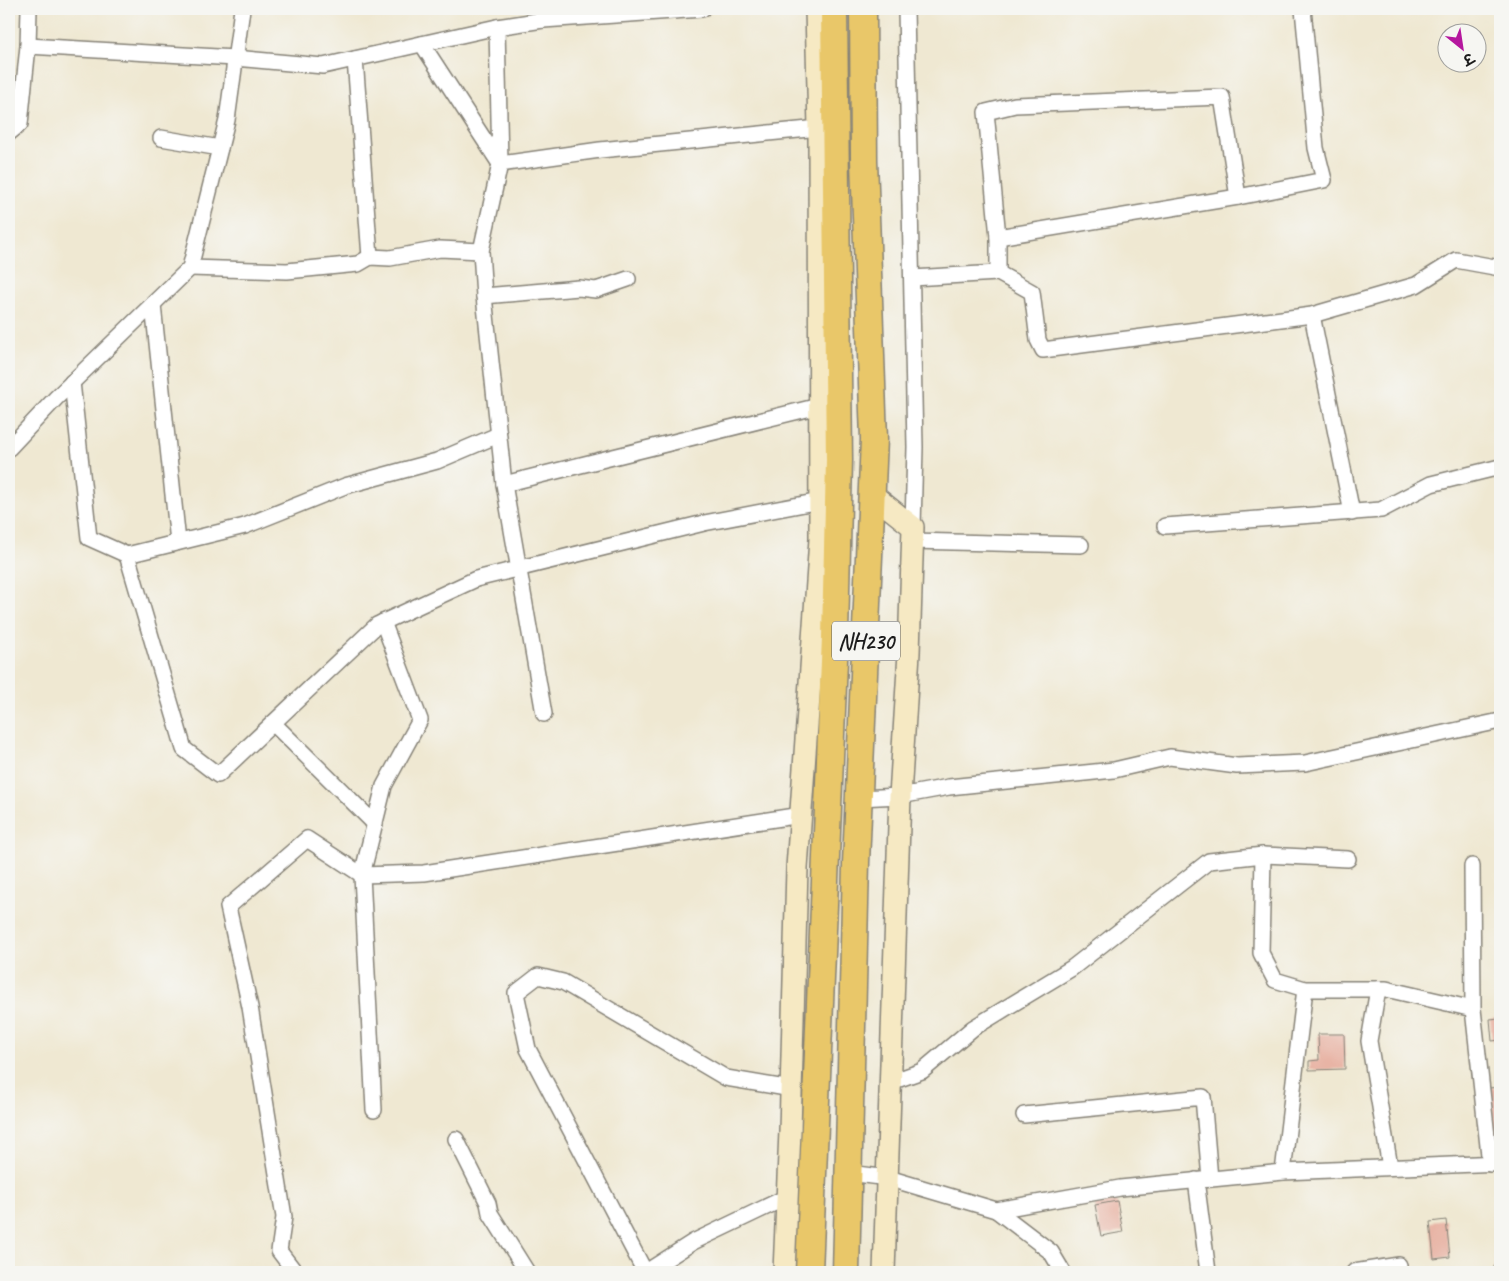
<svg xmlns="http://www.w3.org/2000/svg" width="1509" height="1281" font-family="Caveat,'Playpen Sans Deva',sans-serif">
<style>
.building{fill:#e8b4a5}
.lines{fill:none;stroke-linecap:round;stroke-linejoin:round}
.street-casing{stroke:#868277;stroke-width:18}
.secondary-casing{stroke:#868277;stroke-width:24}
.highway-casing{stroke:#868277;stroke-width:29}
.street{stroke:#fff;stroke-width:15}
.secondary{stroke:#f6e9c3;stroke-width:21}
.highway{stroke:#e9c769;stroke-width:26}
.labels{text-anchor:middle;stroke-width:5;stroke-linejoin:round;paint-order:stroke}
.shield{fill:#f6f6f2;stroke:#5d5d5c;stroke-width:1}
.shield-label{font-size:22px;font-weight:bold;fill:#1c1c1c}
</style>
<rect width="100%" height="100%" fill="#f6f6f2"/>
<filter id="ink" filterUnits="userSpaceOnUse"><feTurbulence type="fractalNoise" baseFrequency=".02" numOctaves="2"/><feDisplacementMap in="SourceGraphic" scale="10" xChannelSelector="R" yChannelSelector="G"/><feConvolveMatrix kernelMatrix="1 2 1 2 8 2 1 2 1" color-interpolation-filters="sRGB"/></filter>
<filter id="wash" filterUnits="userSpaceOnUse"><feTurbulence type="fractalNoise" baseFrequency=".0096" numOctaves="4" result="noise"/><feDisplacementMap in="SourceGraphic" scale="20" xChannelSelector="R" yChannelSelector="G"/><feGaussianBlur stdDeviation="1.12" result="paint"/><feColorMatrix in="noise" values="0 0 0 0 0 0 0 0 0 0 0 0 0 0 0 0 0 1.4 0 .05"/><feComposite in="paint" operator="in"/></filter>
<g filter="url(#wash)">
<rect width="100%" height="100%" fill="#efe8d2"/>
<g id="blocks">
<g class="building">
<polygon points="1500,1018 1500,1040 1492,1041 1490,1019"/>
<polygon points="1318,1034 1344,1034 1345,1069 1309,1070 1309,1061 1319,1060"/>
<polygon points="1500,1087 1500,1158 1497,1158 1489,1088"/>
<polygon points="1117,1201 1123,1232 1101,1236 1095,1205"/>
<polygon points="1446,1220 1450,1257 1434,1259 1430,1222"/>
<polygon points="1500,1265 1500,1272 1495,1272 1494,1266"/>
</g>
</g>
</g>
<g filter="url(#ink)">
<use href="#blocks" fill-opacity="0" stroke="#868277" stroke-width="1"/>
<g class="lines">
<defs>
<g id="street">
<polyline points="546,9 543,20 702,9"/>
<polyline points="906,9 915,447 913,527"/>
<polyline points="497,27 500,164 481,251 484,296 504,484 544,714"/>
<polyline points="422,44 500,164 600,150 819,128"/>
<polyline points="28,46 235,58 323,66 497,27 543,20"/>
<polyline points="355,59 370,257"/>
<polyline points="9,133 20,124 28,46 29,9"/>
<polyline points="161,138 220,148"/>
<polyline points="998,237 1238,197 1324,180 1316,148 1303,9"/>
<polyline points="190,268 287,271 358,264 370,257 390,258 440,249 481,251"/>
<polyline points="998,273 998,237 986,112 1015,105 1222,97 1238,197"/>
<polyline points="912,278 998,273 1032,292 1038,340 1043,350 1312,315 1416,285 1456,260 1500,268"/>
<polyline points="484,296 579,288 596,290 628,279"/>
<polyline points="153,305 178,542"/>
<polyline points="1312,315 1352,513"/>
<polyline points="72,382 89,538 127,555 245,526 345,486 437,461 498,435"/>
<polyline points="9,448 56,398 190,268 227,120 242,9"/>
<polyline points="504,484 819,406"/>
<polyline points="1165,526 1381,510 1431,484 1500,467"/>
<polyline points="912,541 1081,545"/>
<polyline points="127,555 184,749 218,775 377,625 476,579 704,523 820,501"/>
<polyline points="273,723 375,824"/>
<polyline points="859,798 900,796 949,787 1114,770 1170,757 1237,766 1305,763 1500,721"/>
<polyline points="1263,855 1348,859"/>
<polyline points="1472,866 1473,1009 1490,1164"/>
<polyline points="1378,989 1369,1041 1390,1167"/>
<polyline points="891,1082 922,1071 973,1028 1072,968 1209,861 1263,855 1261,953 1275,980 1305,989 1386,989 1473,1009"/>
<polyline points="374,1110 362,875 384,786 420,720 383,622"/>
<polyline points="1024,1115 1203,1097 1210,1179"/>
<polyline points="456,1139 488,1203 490,1213 527,1272"/>
<polyline points="1283,1172 1305,989"/>
<polyline points="849,1173 888,1178 996,1210 1120,1188 1283,1172 1500,1163"/>
<polyline points="1196,1180 1208,1272"/>
<polyline points="996,1210 1051,1252 1063,1272"/>
<polyline points="295,1272 279,1251 284,1217 250,1007 228,907 307,839 362,875 424,873 801,815"/>
<polyline points="645,1272 528,1049 516,993 538,976 563,982 726,1078 792,1089"/>
<polyline points="646,1272 693,1242 787,1197"/>
<polyline points="1354,1272 1399,1265"/>
</g>
<g id="secondary">
<polyline points="873,495 913,527 909,653 900,796 884,1272"/>
<polyline points="784,1272 790,1131 797,868 820,539 819,128 816,9"/>
</g>
<g id="highway">
<polyline points="809,1272 835,637 839,460 834,9"/>
<polyline points="846,1272 856,863 874,439 864,160 863,9"/>
</g>
</defs>
<use href="#street" class="street-casing"/>
<use href="#secondary" class="secondary-casing"/>
<use href="#highway" class="highway-casing"/>
<use href="#street" class="street"/>
<use href="#secondary" class="secondary"/>
<use href="#highway" class="highway"/>
</g>
</g>
<g class="labels">
<rect class="shield" x="832" y="621.5" width="68" height="39" rx="4"/>
<g class="shield-label">
<text x="866" y="649">NH230</text>
</g>
</g>
<rect width="1509" height="1281" fill="none" stroke="#f6f6f2" stroke-width="30"/>
<g transform="translate(1462 48) rotate(150)"><circle r="24" fill="#f6f6f2" stroke="#9f9f9c"/>
<path d="M0-4L9 19L0 12L-9 19Z" fill="#b5179e"/>
<text y="-8" font-size="14" font-weight="bold" text-anchor="middle" fill="#1c1c1c">उ</text>
</g>
</svg>
